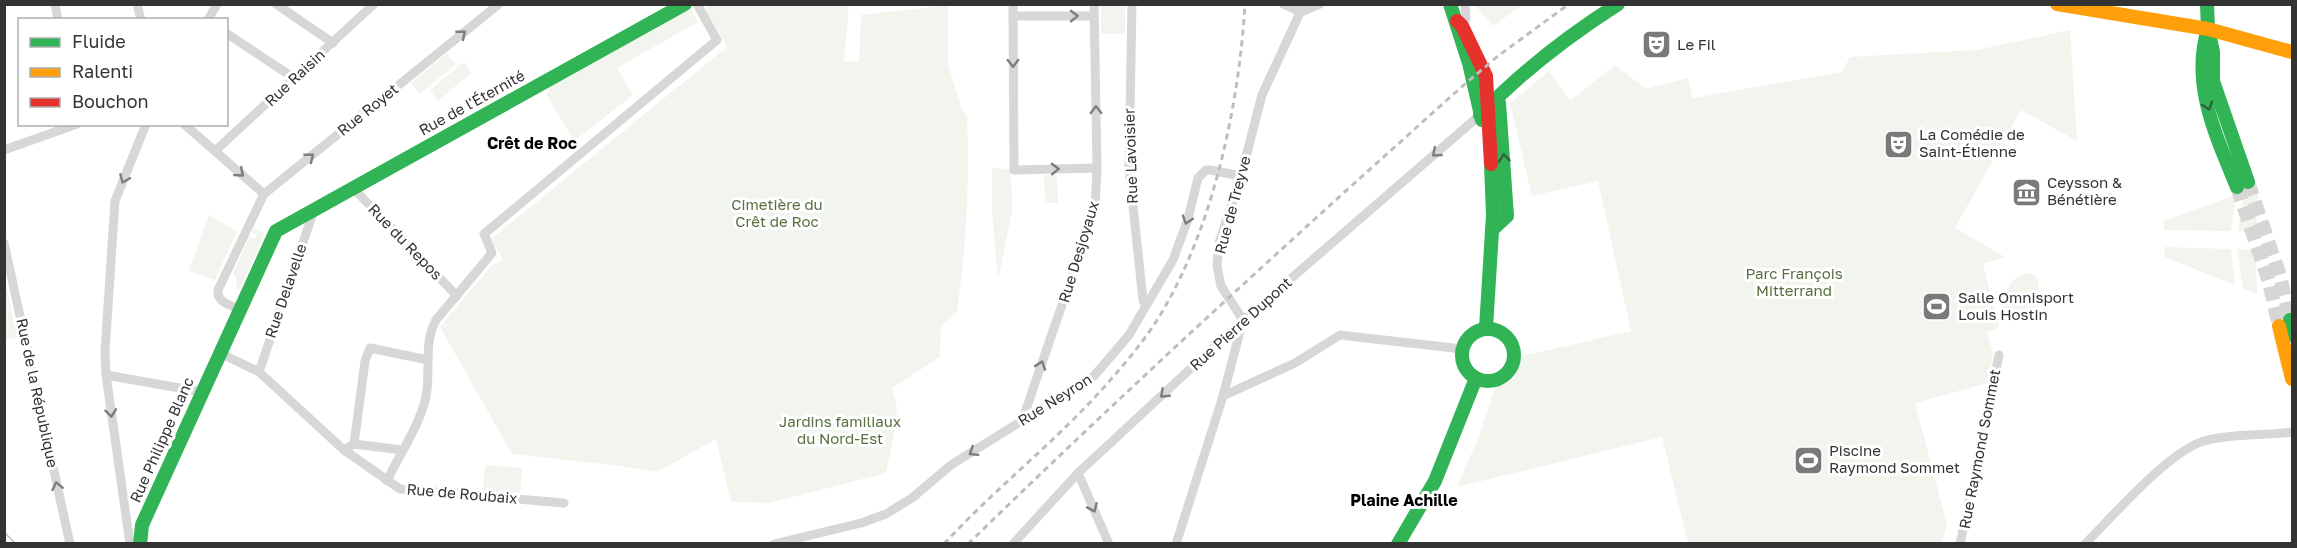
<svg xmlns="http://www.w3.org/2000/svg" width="2297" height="548" font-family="'Golos Text',sans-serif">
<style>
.green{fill:#f1f5ed}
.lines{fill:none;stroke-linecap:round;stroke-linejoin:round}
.secondary-tunnel{stroke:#d6d6d6;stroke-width:14;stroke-dasharray:14 7;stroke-linecap:butt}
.street{stroke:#d7d7d7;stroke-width:9}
.fast{stroke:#30b455;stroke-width:14}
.slow{stroke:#ff9f0a;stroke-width:14}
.jam{stroke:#e5322d;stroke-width:14}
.tram{stroke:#bebebe;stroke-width:1.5}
.rail{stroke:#bebebe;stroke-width:3;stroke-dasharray:6 4.5;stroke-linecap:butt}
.oneway{stroke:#7d7d7d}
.oneway2{stroke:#32603f}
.labels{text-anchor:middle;stroke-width:6;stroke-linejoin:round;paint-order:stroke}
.poi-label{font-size:15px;fill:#333;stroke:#fff;text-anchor:start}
.street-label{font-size:15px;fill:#333;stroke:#fff}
.park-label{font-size:15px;fill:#56703f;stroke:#fff}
.neighbourhood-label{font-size:16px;font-weight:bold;fill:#000;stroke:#fff}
</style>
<rect width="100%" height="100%" fill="#fff"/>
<g class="green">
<path d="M706 5H849L844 61 859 62 861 15 948 5V64L962 110 967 115C970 181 966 247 957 312L941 326 940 357 892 388 897 407 894 435 886 473 769 503 731 502 716 439 657 472 620 466 512 454 440 327 491 266 503 260 491 239 727 47 707 12Z"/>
<rect x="1101" y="5" width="24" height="29"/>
<polygon points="1475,5 1475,4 1522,5 1493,26"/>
<polygon points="690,8 698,22 617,68 633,95 574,141 546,94 550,91 547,86"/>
<polygon points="2070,30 2077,141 2021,110 1955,228 2005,257 1983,264 1999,328 1987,332 1993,354 1988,383 1915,403 1947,525 1942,543 1688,543 1662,437 1457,487 1479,436 1496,385 1513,371 1519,357 1631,331 1598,181 1532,196 1510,103 1549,71 1570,101 1615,65 1646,89 1688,78 1693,98 1842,72 1850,57 1977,50"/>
<polygon points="447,54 456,64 420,94 411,83"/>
<polygon points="464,62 471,73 438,101 430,90"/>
<polygon points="992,168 1011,169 1012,211 998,280 992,211"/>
<polygon points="1044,175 1057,175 1058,203 1045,203"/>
<polygon points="2258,188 2256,232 2238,231 2244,192"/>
<polygon points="2236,195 2231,231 2164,230 2164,221"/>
<polygon points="209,215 237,231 215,280 189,271"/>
<polygon points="254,228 265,233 240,289 237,289 236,277 233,273 250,236 255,239 257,235 252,232"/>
<polygon points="2164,247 2231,249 2235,285 2165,257"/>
<polygon points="2237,249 2256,250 2257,294 2243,289"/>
<path d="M2027 273 2034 274C2047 290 2034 324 2012 323L2005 315C2001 298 2009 277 2027 273Z"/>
<polygon points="5,280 16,332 17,338 5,339"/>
<polygon points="485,465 522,468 520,494 483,492"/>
</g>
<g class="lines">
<g class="secondary-tunnel">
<polyline points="2248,182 2280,276 2290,320"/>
<polyline points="2237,187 2269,282 2279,326"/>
</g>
<g class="street">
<polyline points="55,4 58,20"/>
<polyline points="137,4 141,20"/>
<polyline points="276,4 333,43"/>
<polyline points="1013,4 1014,170 1097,168"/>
<polyline points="1132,4 1129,168 1143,300 1146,306"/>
<polyline points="1283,4 1301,12"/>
<polyline points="1301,12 1320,4"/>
<polyline points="1013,16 1094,16"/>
<polyline points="208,20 217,4"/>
<polyline points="1462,26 1466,18 1465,4"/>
<polyline points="226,33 294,78"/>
<polyline points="184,124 264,194"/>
<polyline points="4,150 77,124"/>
<polyline points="215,151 374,4"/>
<polyline points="353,188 457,296"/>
<polyline points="4,243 70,544"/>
<path d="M240 309C230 305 217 303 218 290L264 194 499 4"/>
<polyline points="220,353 259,372 344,450 400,489 564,503"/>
<polyline points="259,372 314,210"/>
<polyline points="106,375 202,392"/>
<polyline points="1223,396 1295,363 1340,335 1462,349"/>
<polyline points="1022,421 1095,209 1097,168 1094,4"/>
<polyline points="354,444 402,450"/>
<polyline points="344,450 354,444 365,361 370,348 428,360"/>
<polyline points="1078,473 1109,544"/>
<path d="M387 481C400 453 419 427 426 397 431 371 423 343 436 320L492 253 484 234 717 40 697 4"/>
<polyline points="130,544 106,375 105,351 115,201 146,124"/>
<polyline points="774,544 861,523 886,514 912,498 951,465 1094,376 1129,335 1173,260 1188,219 1198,178 1206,170 1210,170 1241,176"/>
<polyline points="1013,544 1078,473 1243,320 1480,115"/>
<polyline points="1176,544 1223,396 1243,320 1221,286 1217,266 1219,243 1241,176 1262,95 1304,4"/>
<polyline points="1960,544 1999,355"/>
<path d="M2085 544C2113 516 2169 451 2204 441 2233 433 2264 436 2292 432"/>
</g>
<g class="fast">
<polyline points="1450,4 1469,63 1482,120"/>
<polyline points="2207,4 2208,29 2213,52 2213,81 2248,182"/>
<path d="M2208 29C2191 84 2216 136 2237 187"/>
<path d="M1480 115C1521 72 1568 36 1618 4"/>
<polyline points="1492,230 1507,216 1499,103"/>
<polyline points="2290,320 2292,335"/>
<polyline points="1486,328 1493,215 1491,164"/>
<circle cx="1488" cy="355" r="26"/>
<polyline points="140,544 142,525 276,231 685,4"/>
<polyline points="1398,544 1435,481 1476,378"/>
</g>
<g class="slow">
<polyline points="2057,4 2208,29 2292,52"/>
<polyline points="2279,326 2292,379"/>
</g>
<polyline class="jam" points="1457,21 1462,26 1486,76 1491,164"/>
<g class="tram">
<polyline points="2292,465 2292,471"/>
<polyline points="4,532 16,544"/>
</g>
<g class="rail">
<path d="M944 544C997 486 1061 438 1112 378 1129 359 1146 338 1159 317 1213 229 1239 106 1245 4"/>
<path d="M968 544C1130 386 1297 234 1465 84L1498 56 1569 4"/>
</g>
</g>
<defs><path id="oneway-chevron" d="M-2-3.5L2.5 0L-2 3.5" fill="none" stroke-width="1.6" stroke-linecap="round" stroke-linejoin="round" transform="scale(1.5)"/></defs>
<g class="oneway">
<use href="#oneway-chevron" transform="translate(1074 16) rotate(-1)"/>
<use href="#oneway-chevron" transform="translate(462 34) rotate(-39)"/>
<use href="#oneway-chevron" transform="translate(1013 63) rotate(89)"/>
<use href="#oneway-chevron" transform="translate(1096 110) rotate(-91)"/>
<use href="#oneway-chevron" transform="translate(1436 153) rotate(139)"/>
<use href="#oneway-chevron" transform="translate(310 157) rotate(-39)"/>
<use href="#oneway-chevron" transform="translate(1055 169) rotate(-1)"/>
<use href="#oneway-chevron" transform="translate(240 173) rotate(41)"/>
<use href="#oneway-chevron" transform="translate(124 179) rotate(113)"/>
<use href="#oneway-chevron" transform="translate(1187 220) rotate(108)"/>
<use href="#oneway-chevron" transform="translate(1041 365) rotate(-71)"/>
<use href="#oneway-chevron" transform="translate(1164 394) rotate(137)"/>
<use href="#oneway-chevron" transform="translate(111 413) rotate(83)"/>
<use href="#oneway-chevron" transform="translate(973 452) rotate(148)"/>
<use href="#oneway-chevron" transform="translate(57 486) rotate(-102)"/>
<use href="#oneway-chevron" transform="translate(1093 508) rotate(66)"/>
</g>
<g class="oneway2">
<use href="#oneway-chevron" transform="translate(2208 106) rotate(72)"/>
<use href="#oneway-chevron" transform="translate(1504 158) rotate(-96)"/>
</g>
<defs>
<symbol id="theatre-square" viewBox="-11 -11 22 22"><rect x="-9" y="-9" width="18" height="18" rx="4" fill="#7a7a7a" stroke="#fff"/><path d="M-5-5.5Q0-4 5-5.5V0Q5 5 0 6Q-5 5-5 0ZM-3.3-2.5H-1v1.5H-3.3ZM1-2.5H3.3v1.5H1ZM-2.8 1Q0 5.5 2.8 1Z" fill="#fff"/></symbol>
<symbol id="museum-square" viewBox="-11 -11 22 22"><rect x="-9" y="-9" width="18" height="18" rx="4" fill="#7a7a7a" stroke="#fff"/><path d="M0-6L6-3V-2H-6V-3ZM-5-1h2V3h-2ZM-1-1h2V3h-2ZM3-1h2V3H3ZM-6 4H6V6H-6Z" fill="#fff"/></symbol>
<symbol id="stadium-square" viewBox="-11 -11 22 22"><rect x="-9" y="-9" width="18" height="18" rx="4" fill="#7a7a7a" stroke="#fff"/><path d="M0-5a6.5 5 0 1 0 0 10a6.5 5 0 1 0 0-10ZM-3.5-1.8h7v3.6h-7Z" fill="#fff"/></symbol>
</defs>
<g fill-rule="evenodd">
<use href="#theatre-square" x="1640" y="28" width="33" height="33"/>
<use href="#theatre-square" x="1882" y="128" width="33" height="33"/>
<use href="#museum-square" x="2010" y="176" width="33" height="33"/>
<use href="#stadium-square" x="1920" y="290" width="33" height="33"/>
<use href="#stadium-square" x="1792" y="444" width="33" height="33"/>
</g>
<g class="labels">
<g class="poi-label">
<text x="1677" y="50">Le Fil</text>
<text x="1919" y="140">La Comédie de<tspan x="1919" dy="17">Saint-Étienne</tspan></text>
<text x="2047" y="188">Ceysson &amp;<tspan x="2047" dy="17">Bénétière</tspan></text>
<text x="1958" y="303">Salle Omnisport<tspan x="1958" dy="17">Louis Hostin</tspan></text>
<text x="1829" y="456">Piscine<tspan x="1829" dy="17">Raymond Sommet</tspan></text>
</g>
<g class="street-label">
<text transform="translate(295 78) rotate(-43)" y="5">Rue Raisin</text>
<text transform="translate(472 103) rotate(-29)" y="5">Rue de l'Éternité</text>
<text transform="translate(368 110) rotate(-39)" y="5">Rue Royet</text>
<text transform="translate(1131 156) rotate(-92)" y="5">Rue Lavoisier</text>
<text transform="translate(1233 205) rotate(-75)" y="5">Rue de Treyve</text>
<text transform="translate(405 242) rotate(46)" y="5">Rue du Repos</text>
<text transform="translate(1079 252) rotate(-73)" y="5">Rue Desjoyaux</text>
<text transform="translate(286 291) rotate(-71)" y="5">Rue Delavelle</text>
<text transform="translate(1241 324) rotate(-42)" y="5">Rue Pierre Dupont</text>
<text transform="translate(37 393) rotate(78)" y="5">Rue de la République</text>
<text transform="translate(1055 400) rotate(-32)" y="5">Rue Neyron</text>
<text transform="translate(162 440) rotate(-66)" y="5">Rue Philippe Blanc</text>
<text transform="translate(1980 449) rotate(-79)" y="5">Rue Raymond Sommet</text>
<text transform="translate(462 494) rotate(5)" y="5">Rue de Roubaix</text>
</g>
<g class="park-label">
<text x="777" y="210">Cimetière du<tspan x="777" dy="17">Crêt de Roc</tspan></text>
<text x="1794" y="279">Parc François<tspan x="1794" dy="17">Mitterrand</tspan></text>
<text x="840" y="427">Jardins familiaux<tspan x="840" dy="17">du Nord-Est</tspan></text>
</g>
<g class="neighbourhood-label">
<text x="532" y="149">Crêt de Roc</text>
<text x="1404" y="506">Plaine Achille</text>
</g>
</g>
<rect width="2297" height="548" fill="none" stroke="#333333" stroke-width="12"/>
<rect x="18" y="18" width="210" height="108" fill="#ffffff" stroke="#adadad" stroke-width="1.5"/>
<rect x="30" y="38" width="30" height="9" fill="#30b455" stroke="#adadad" stroke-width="1.5"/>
<text x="72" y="48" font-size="18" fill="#333333">Fluide</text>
<rect x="30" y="68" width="30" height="9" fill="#ff9f0a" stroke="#adadad" stroke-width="1.5"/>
<text x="72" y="78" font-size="18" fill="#333333">Ralenti</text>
<rect x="30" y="98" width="30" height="9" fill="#e5322d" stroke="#adadad" stroke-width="1.5"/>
<text x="72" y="108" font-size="18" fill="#333333">Bouchon</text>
</svg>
